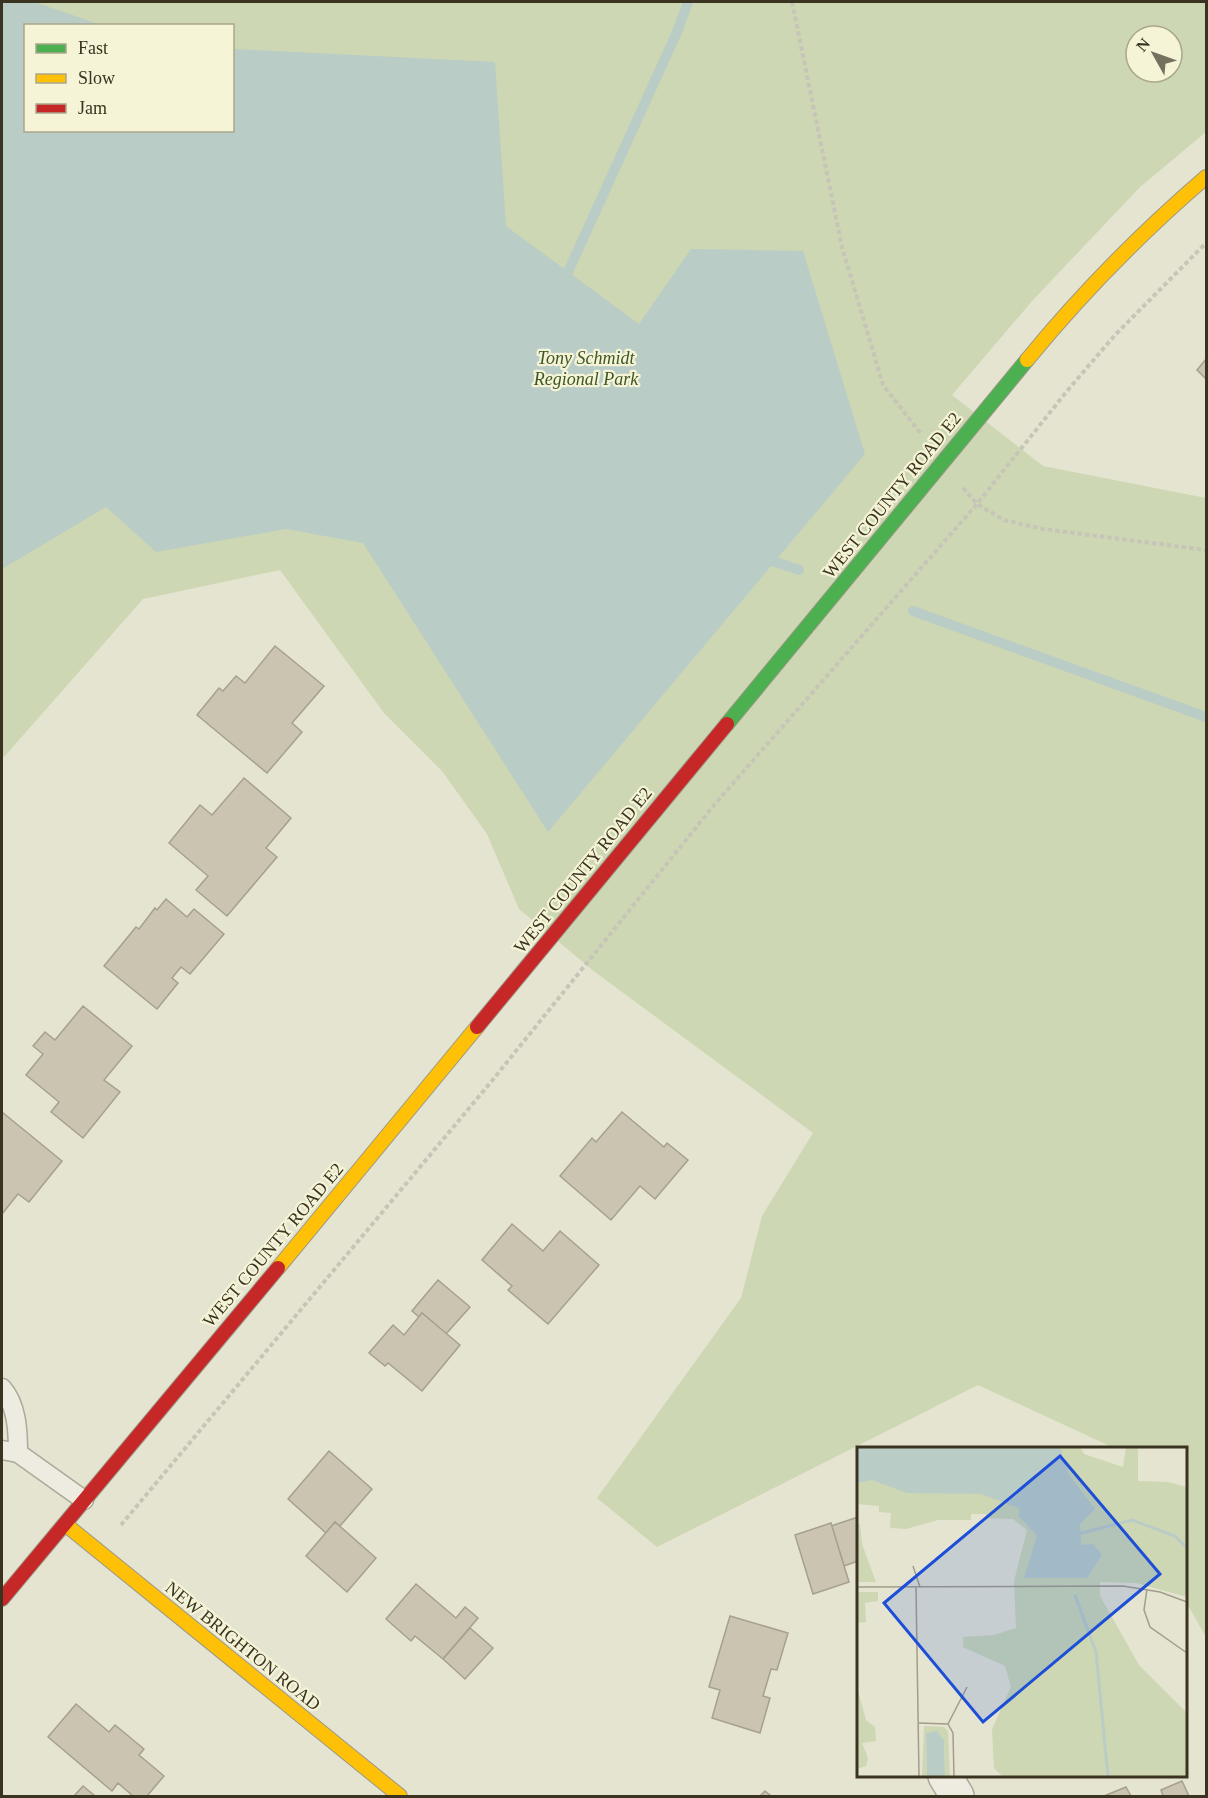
<svg xmlns="http://www.w3.org/2000/svg" width="1208" height="1798" font-family="Georgia,serif">
<style>
.green{fill:#cdd7b3;fill-rule:evenodd}
.water{fill:#baccc6}
.lines{fill:none;stroke-linecap:round;stroke-linejoin:round}
.stream{stroke:#baccc6;stroke-width:10}
.building{fill:#cac4b1;stroke:#a6a08f;stroke-width:1.5}
.lane-casing{stroke:#aba998;stroke-width:21}
.street-casing{stroke:#aba998;stroke-width:36}
.fast-casing{stroke:#9a9888;stroke-width:16}
.slow-casing{stroke:#9a9888;stroke-width:16}
.jam-casing{stroke:#9a9888;stroke-width:16}
.path{stroke:#c6c5b8;stroke-width:4;stroke-dasharray:4.5 3;stroke-linecap:butt}
.lane{stroke:#eeece1;stroke-width:18}
.street{stroke:#eeece1;stroke-width:33}
.fast{stroke:#4caf50;stroke-width:14}
.slow{stroke:#ffc107;stroke-width:14}
.jam{stroke:#c62828;stroke-width:14}
.labels{text-anchor:middle;stroke-width:4.5;stroke-linejoin:round;paint-order:stroke}
.park-label{font-size:18px;font-style:italic;fill:#3e5627;stroke:#f5f4d7}
.street-label{font-size:18px;fill:#3a3320;stroke:#f5f4d7}
.inset-river{fill:none;stroke:#baccc6;stroke-width:3}
.inset-road{fill:none;stroke:#a19d8a;stroke-width:1.5}
.view{fill:#1d4ed8;fill-opacity:0.15;stroke:#1d4ed8;stroke-width:3}
.inset-edge{fill:none;stroke:#3a3320;stroke-width:3}
</style>
<rect width="100%" height="100%" fill="#e5e4d0"/>
<path class="green" d="M2 2H1206V132L1140 187 1033 300 952 395 1043 466 1206 498V1637L1186 1602V1448H1114L978 1385 657 1547 597 1498 741 1298 762 1216 813 1133 595 972 519 909 487 834 442 771 384 713 280 570 143 599 4 757 2 754ZM26 26H232V130H26ZM1136 36H1172V72H1136Z"/>
<polygon class="water" points="2,2 35,2 101,25 26,26 26,130 232,130 233,49 495,62 506,226 639,324 691,249 803,251 865,454 548,832 363,543 286,529 156,552 106,507 2,569"/>
<g class="lines">
<g class="stream">
<polyline points="563,283 677,32 688,2"/>
<polyline points="761,557 799,570"/>
<polyline points="913,611 1206,717"/>
</g>
</g>
<g class="building">
<polygon points="1206,359 1206,379 1197,370"/>
<polygon points="275,646 324,686 292,723 302,732 267,773 197,715 219,688 223,691 236,676 245,683"/>
<polygon points="244,778 291,818 266,848 277,857 227,916 196,890 208,876 169,843 200,805 212,815"/>
<polygon points="166,899 187,917 194,909 224,934 190,974 181,967 172,978 178,983 157,1009 104,966 136,927 139,929 155,908 157,910"/>
<polygon points="83,1006 132,1046 104,1080 120,1092 83,1138 51,1112 59,1102 26,1075 43,1054 33,1046 45,1032 55,1040"/>
<polygon points="2,1112 62,1161 29,1202 18,1194 2,1214"/>
<polygon points="622,1112 664,1147 667,1143 688,1160 655,1199 640,1186 611,1220 560,1176 592,1138 596,1142"/>
<polygon points="512,1224 543,1251 560,1231 599,1265 548,1324 508,1290 512,1286 482,1260"/>
<polygon points="438,1280 470,1307 446,1334 422,1313 419,1317 412,1311"/>
<polygon points="422,1313 460,1345 422,1391 388,1363 385,1366 369,1353 393,1325 404,1335"/>
<polygon points="329,1451 372,1489 340,1526 335,1522 326,1533 288,1499"/>
<polygon points="858,1517 858,1561 844,1566 831,1526"/>
<polygon points="335,1522 376,1558 347,1592 306,1556"/>
<polygon points="831,1523 849,1582 813,1594 795,1535"/>
<polygon points="416,1584 456,1618 465,1607 478,1618 443,1659 415,1636 411,1641 386,1619"/>
<polygon points="730,1616 788,1633 777,1670 771,1669 763,1696 770,1698 760,1733 712,1718 720,1690 709,1687"/>
<polygon points="470,1628 493,1648 465,1679 443,1659"/>
<polygon points="76,1704 109,1732 115,1725 144,1749 139,1755 164,1776 147,1796 133,1796 118,1783 112,1791 48,1737"/>
<polygon points="1182,1781 1189,1796 1161,1796 1163,1796 1161,1790"/>
<polygon points="83,1786 95,1796 74,1796"/>
<polygon points="1126,1787 1131,1796 1104,1796"/>
<polygon points="765,1791 771,1796 760,1796"/>
</g>
<g class="lines">
<defs>
<g id="lane">
<path d="M2 1388C17 1405 18 1431 18 1453"/>
<polyline points="2,1450 18,1453 84,1500"/>
</g>
<polyline id="street" points="945,1776 957,1796"/>
<polyline id="fast" points="727,724 1027,360"/>
<g id="slow">
<path d="M1027 360C1081 294 1141 233 1206 177"/>
<polyline points="278,1268 477,1027"/>
<polyline points="65,1524 400,1796"/>
</g>
<g id="jam">
<polyline points="477,1027 727,724"/>
<polyline points="2,1599 278,1268"/>
</g>
</defs>
<use href="#lane" class="lane-casing"/>
<use href="#street" class="street-casing"/>
<use href="#fast" class="fast-casing"/>
<use href="#slow" class="slow-casing"/>
<use href="#jam" class="jam-casing"/>
<g class="path">
<polyline points="792,2 842,247 883,385 922,435"/>
<polyline points="963,488 977,504 1004,520 1043,529 1206,550"/>
<polyline points="121,1525 491,1082 715,804 977,504 1067,391 1115,335 1206,243"/>
</g>
<use href="#lane" class="lane"/>
<use href="#street" class="street"/>
<use href="#fast" class="fast"/>
<use href="#slow" class="slow"/>
<use href="#jam" class="jam"/>
</g>
<g class="labels">
<g class="park-label">
<text x="586" y="364">Tony Schmidt<tspan x="586" dy="21">Regional Park</tspan></text>
</g>
<g class="street-label">
<text transform="translate(892 495) rotate(-51)" y="6">WEST COUNTY ROAD E2</text>
<text transform="translate(583 870) rotate(-51)" y="6">WEST COUNTY ROAD E2</text>
<text transform="translate(273 1245) rotate(-50)" y="6">WEST COUNTY ROAD E2</text>
<text transform="translate(243 1646) rotate(39)" y="6">NEW BRIGHTON ROAD</text>
</g>
</g>
<g transform="translate(857 1447)">
<rect width="330" height="330" fill="#e5e4d0"/>
<path d="M0 0H223L227 7 266 20 269 0H281V34L311 35 330 40V150L279 136 243 135V149L282 218 330 266V330H146L137 321 135 282 154 240 148 219 106 200V190L137 188 159 181 157 134 170 83 156 72 129 71V67H114V73H81L49 82 33 81 34 66 22 65V59L0 57ZM0 77H3L5 97 19 135H0ZM0 145H21V154L8 156 9 175 0 176ZM0 240 9 273 18 280 19 294 5 296 11 311 9 319 0 322ZM67 279 87 280 91 284 93 330H88L87 293 80 284 69 286 70 330H65Z" fill="#cdd7b3"/>
<path d="M0 0H203L212 28 238 62 223 77 224 98 236 97 245 108 230 131H167L180 89 162 69V61L124 47 50 46 15 33 0 36ZM80 284 87 293 88 330H70L69 286Z" fill="#baccc6"/>
<path class="inset-river" d="M221 87 275 73 318 89 330 101M218 148 239 205 251 330"/>
<path class="inset-road" d="M56 119 63 140M0 140 266 139 303 145 330 155M59 140 62 330M290 142 287 163 293 180 330 206M62 276 91 277M91 277 96 286 97 330M91 277 110 240"/>
<path class="view" d="M203 9 303 127 126 275 27 156Z"/>
<rect width="330" height="330" class="inset-edge"/>
</g>
<rect width="1208" height="1798" fill="none" stroke="#3a3320" stroke-width="6"/>
<rect x="24" y="24" width="210" height="108" fill="#f5f4d7" stroke="#aaa78e" stroke-width="1.5"/>
<rect x="36" y="44" width="30" height="9" fill="#4caf50" stroke="#aaa78e" stroke-width="1.5"/>
<text x="78" y="54" font-size="18" fill="#3a3320">Fast</text>
<rect x="36" y="74" width="30" height="9" fill="#ffc107" stroke="#aaa78e" stroke-width="1.5"/>
<text x="78" y="84" font-size="18" fill="#3a3320">Slow</text>
<rect x="36" y="104" width="30" height="9" fill="#c62828" stroke="#aaa78e" stroke-width="1.5"/>
<text x="78" y="114" font-size="18" fill="#3a3320">Jam</text>
<g transform="translate(1154 54) rotate(310)"><circle r="28" fill="#f5f4d7" stroke="#aaa78e" stroke-width="1.5"/>
<path d="M0-4.5L10 22L0 15L-10 22Z" fill="#76715e"/>
<text y="-9" font-size="16" font-weight="bold" text-anchor="middle" fill="#3a3320">N</text>
</g>
</svg>
